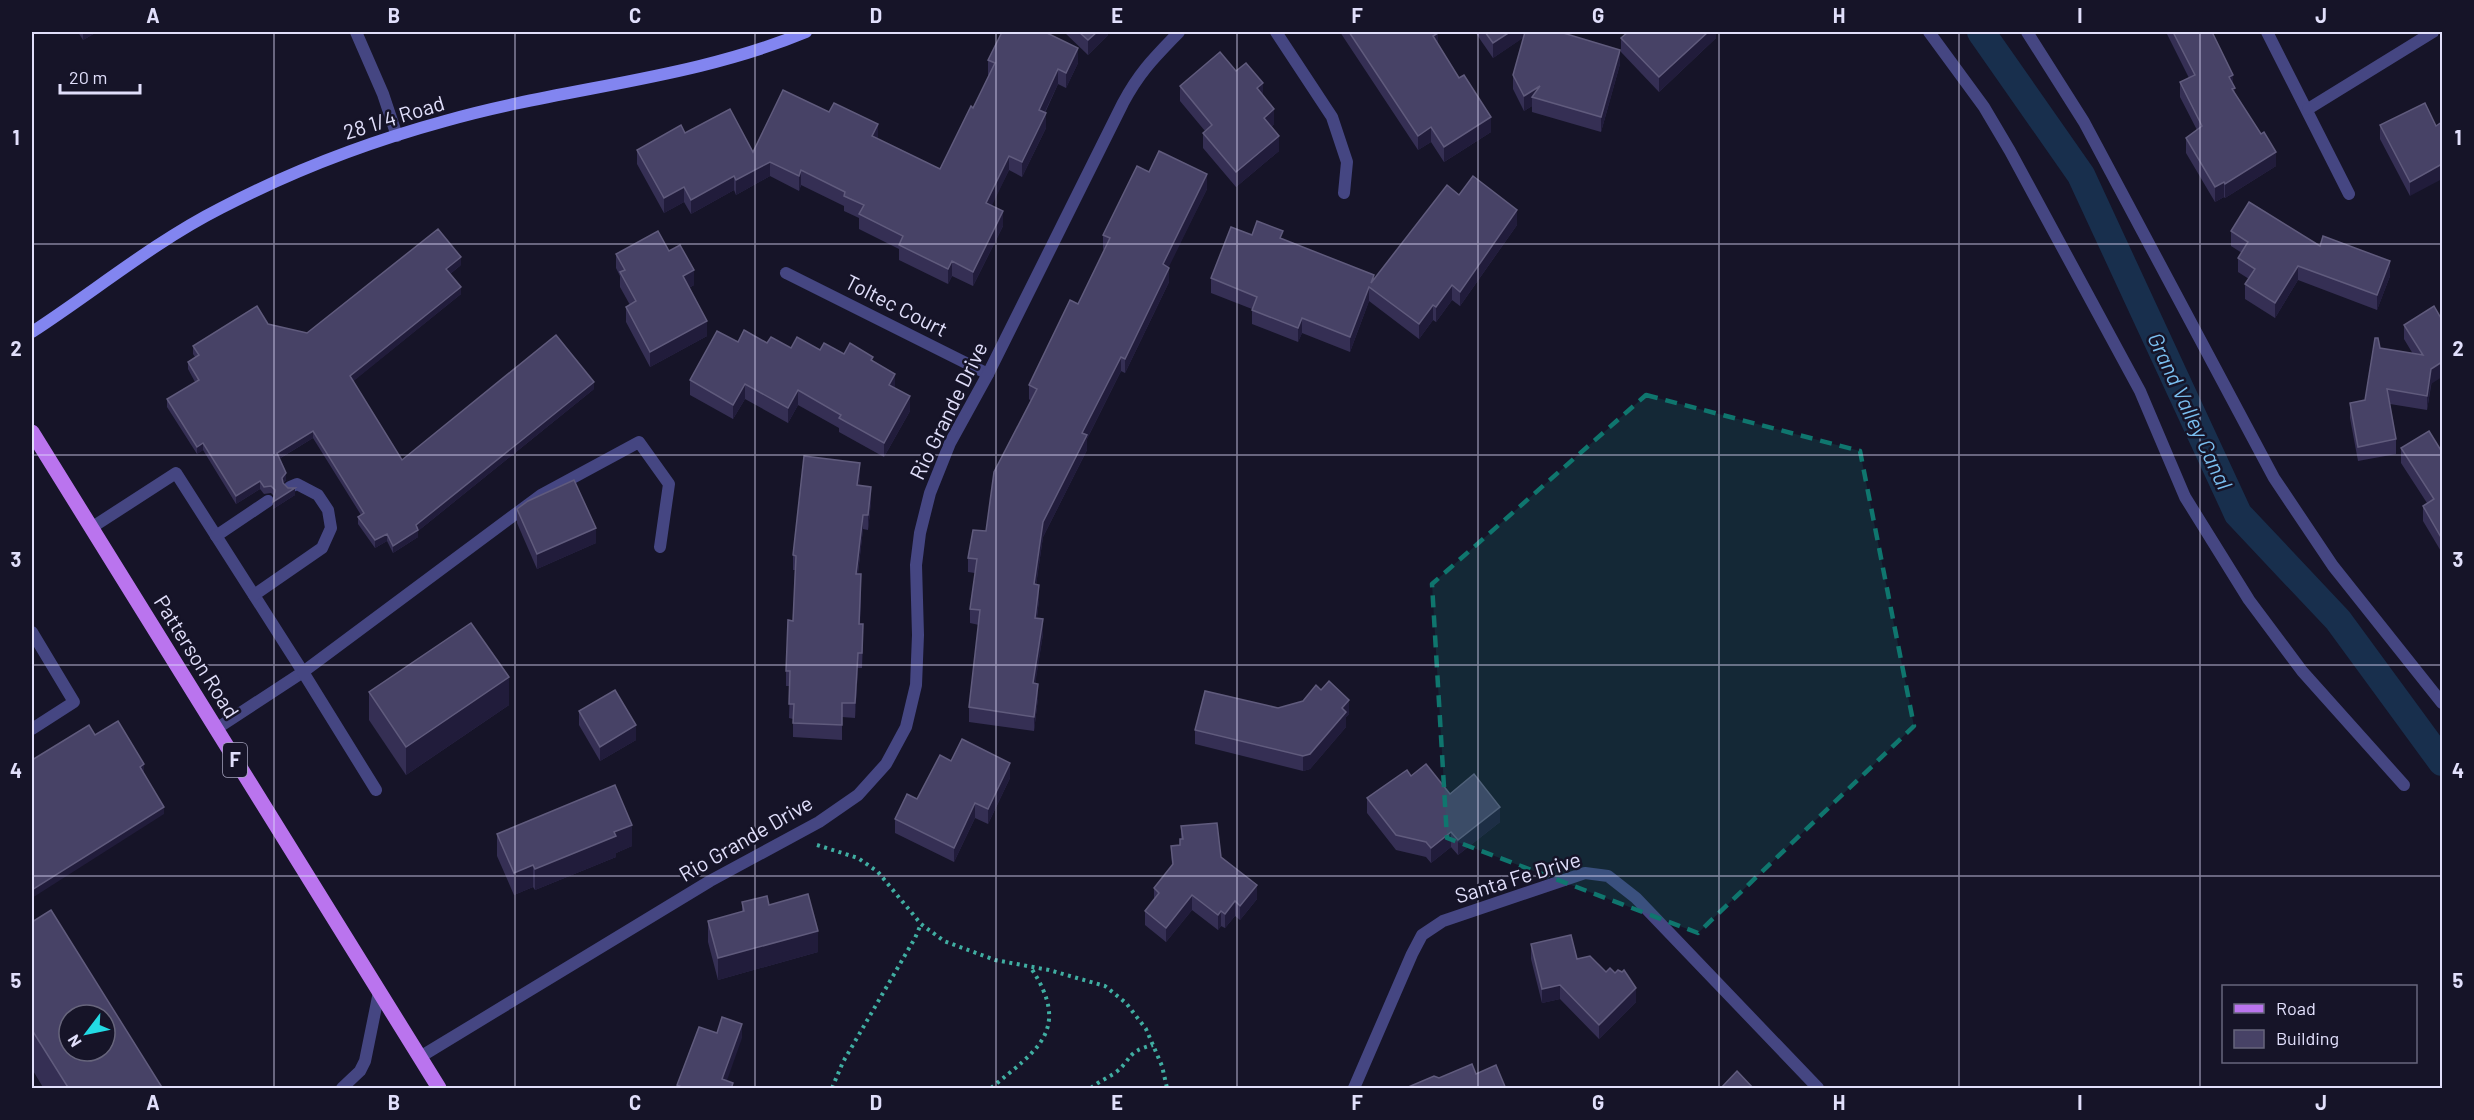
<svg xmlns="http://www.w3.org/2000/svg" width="2474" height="1120" font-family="Barlow,sans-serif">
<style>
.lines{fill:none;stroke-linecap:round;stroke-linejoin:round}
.canal{stroke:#182f4d;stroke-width:28}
.path{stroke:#40aea2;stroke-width:4;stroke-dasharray:3 4.5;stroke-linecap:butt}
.service{stroke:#454682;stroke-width:12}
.minor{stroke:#454682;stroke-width:12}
.secondary{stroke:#8285f0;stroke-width:12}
.primary{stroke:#ba74ee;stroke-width:15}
.wall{fill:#352f54}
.shaded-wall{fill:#211c3b}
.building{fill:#474266;stroke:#605b7d;stroke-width:1.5;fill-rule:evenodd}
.marked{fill:#0f766e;fill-opacity:0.2;stroke:#0f766e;stroke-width:4.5;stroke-dasharray:12 8;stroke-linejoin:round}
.grid{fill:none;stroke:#e1dffb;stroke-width:1.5;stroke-opacity:0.55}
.labels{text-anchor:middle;stroke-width:5;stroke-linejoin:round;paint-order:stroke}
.shield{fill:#161428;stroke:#a4a2bc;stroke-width:1.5}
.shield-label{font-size:20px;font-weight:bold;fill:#e1dffb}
.street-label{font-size:21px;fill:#e1dffb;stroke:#161428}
.water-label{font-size:22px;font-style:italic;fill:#7abeef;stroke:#161428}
.neatline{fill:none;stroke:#e1dffb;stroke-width:2}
.grid-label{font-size:20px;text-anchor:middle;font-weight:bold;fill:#e1dffb}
</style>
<rect width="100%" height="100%" fill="#161428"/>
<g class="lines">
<polyline class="canal" points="1981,32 2081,175 2238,514 2338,620 2442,762"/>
<g class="path">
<polyline points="817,845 858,858 878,872 921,924 944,941 995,960 1049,970 1105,986 1126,1003 1146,1029 1162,1066 1167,1088"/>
<polyline points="832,1088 843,1062 915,938 921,924"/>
<path d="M991 1088C1037 1050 1072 1030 1031 968"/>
<path d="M1091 1088C1098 1082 1107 1078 1115 1073 1133 1059 1125 1052 1153 1045"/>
</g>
<g class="service">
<polyline points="356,32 383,94 397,136"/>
<polyline points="1929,32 1984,107 2010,151 2140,391 2185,497 2249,600 2302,671 2404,785"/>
<polyline points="2027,32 2084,122 2274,478 2333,566 2442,703"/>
<polyline points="91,528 176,473 303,672 216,729"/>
<polyline points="216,536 268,501"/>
<polyline points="254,595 322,548 331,528 328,510 318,495 297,484 290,487"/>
<polyline points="32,632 74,702 32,729"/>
<polyline points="376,790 303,672 541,495 639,442 669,484 660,547"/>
<polyline points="342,1088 360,1071 365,1061 379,992"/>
</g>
<g class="minor">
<polyline points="1276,32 1332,117 1347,162 1344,193"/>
<polyline points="2267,32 2349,194"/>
<polyline points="2308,109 2433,32"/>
<polyline points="786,273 988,374"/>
<path d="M420 1057 710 881 819 822 858 795 886 764 906 727 916 685 918 635 916 565 920 533 930 493 950 443 988 374 1123 103C1140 71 1155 57 1179 32"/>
<polyline points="1354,1088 1412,954 1422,935 1443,921 1585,873 1608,876 1636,898 1818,1088"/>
</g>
<path class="secondary" d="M32 332C95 291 154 242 221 208 292 171 368 142 445 121 564 87 691 80 806 32"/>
<polyline class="primary" points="32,432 439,1088"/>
</g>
<g class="wall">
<polygon points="78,32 97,32 83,40"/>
<polygon points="1064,32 1108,32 1108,35 1088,55"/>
<polygon points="1340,32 1438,32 1438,45 1491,132 1444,162 1431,142 1418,150"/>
<polygon points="1475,32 1560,32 1620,64 1601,132 1532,112 1532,106 1524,111 1513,89 1513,75 1524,37 1493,58"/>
<polygon points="1716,32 1716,38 1659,92 1621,52 1621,38"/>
<polygon points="2166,32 2212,32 2233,84 2235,93 2276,166 2225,198 2224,197 2215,202 2186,153 2186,138 2197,130 2180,97 2180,82 2189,78"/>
<polygon points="988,60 1078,63 1066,88 1058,84 1045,113 1046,128 1022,177 1009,170 991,206 1003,226 973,286 952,276 948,284 899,260 899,249 859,229 859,218 844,211 844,206 801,185 799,191 770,176 736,195 734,190 691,214 684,202 664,213 637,164 637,150 685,133 753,152 878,139 940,169 973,108 989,75 988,75"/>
<polygon points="1236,71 1263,96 1274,124 1271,127 1279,151 1236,187 1203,148 1203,133 1205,131 1180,101 1180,86"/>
<polygon points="2380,125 2436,126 2410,196 2380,139"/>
<polygon points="1149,172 1207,189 1168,267 1169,282 1125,373 1121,371 1087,439 1087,450 1043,537 1036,585 1039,600 1037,618 1043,634 1035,683 1038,698 1034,731 969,722 969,707 979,625 970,623 970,609 975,573 968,572 968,558 986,531 1031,401 1029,399 1029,385 1078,304 1104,250 1103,249 1103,235"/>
<polygon points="1459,195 1517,225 1460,306 1452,300 1436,322 1433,320 1419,339 1369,301 1350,352 1302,333 1298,342 1252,324 1252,309 1211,293 1211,278 1252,235 1283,240 1374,279"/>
<polygon points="2231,231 2320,246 2390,276 2377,310 2298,280 2275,318 2245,299 2245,284 2249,279 2238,272 2238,258 2242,253 2231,246"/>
<polygon points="669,251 694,285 689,288 707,336 650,367 626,322 626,307 630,305 620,287 620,276 616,268 616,254"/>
<polygon points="461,265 450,274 461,294 353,381 402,460 594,389 418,531 418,537 393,553 387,541 375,548 358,524 358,517 361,515 313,438 279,459 286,480 283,484 295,495 273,509 274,496 271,493 264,494 260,489 236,504 203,450 197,454 167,407 167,399 195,382 188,369 188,362 195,357 193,354 193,346 268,324 307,333"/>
<polygon points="2442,320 2427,410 2390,404 2396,439 2396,454 2358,461 2350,418 2350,403 2365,400 2380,348 2413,354 2404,339 2404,325"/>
<polygon points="738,342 767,343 791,348 820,350 844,354 873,362 895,388 910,411 884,457 839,432 839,428 798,405 788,423 745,399 733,419 690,395 690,380"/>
<polygon points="2401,448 2442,452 2442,553 2423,521 2423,506 2427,503 2401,463"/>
<polygon points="860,477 859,485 871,502 868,530 863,529 858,574 861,589 860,624 863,639 862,668 858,668 855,718 842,717 842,740 793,737 793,719 789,718 790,686 786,686 786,671 793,621 795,570 793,570 793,555"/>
<polygon points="517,509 596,543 537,569 517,523"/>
<polygon points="369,692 509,705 406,775 369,720"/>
<polygon points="1278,708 1349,714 1346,717 1346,727 1310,769 1303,771 1195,744 1195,730"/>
<polygon points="579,711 636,740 600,761 579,725"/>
<polygon points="951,761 1010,778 988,824 975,818 954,862 895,833 895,819 917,799"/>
<polygon points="1411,776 1450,794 1500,822 1458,855 1451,847 1431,863 1426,857 1396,850 1367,813 1367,798"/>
<polygon points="1181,826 1221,857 1257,899 1240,920 1235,916 1225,928 1221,926 1218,930 1192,910 1166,942 1145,925 1145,911 1154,899 1154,888 1172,866 1171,846 1180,845 1181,839"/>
<polygon points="497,834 632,846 616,853 616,857 535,890 533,887 514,895 497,856"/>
<polygon points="742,902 769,905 818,952 718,980 708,942 708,921 742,912"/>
<polygon points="32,922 163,1089 44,1089 32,1069"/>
<polygon points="1531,944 1577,959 1636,1002 1599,1039 1560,999 1542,1003 1531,959"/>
</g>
<g class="shaded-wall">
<polygon points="83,32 97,32 83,40"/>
<polygon points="1097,32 1108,32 1108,35 1088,55 1088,40"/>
<polygon points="1510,32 1529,32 1529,34 1493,58 1493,43"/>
<polygon points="1708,32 1716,32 1716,38 1659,92 1659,77"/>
<polygon points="1438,33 1438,47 1433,36"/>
<polygon points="1078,48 1078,63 1066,88 1066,73"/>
<polygon points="1620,50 1620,64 1601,132 1601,117"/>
<polygon points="1058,69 1058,84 1039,124 1039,110"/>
<polygon points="2233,75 2233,88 2235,88 2235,102 2229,77"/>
<polygon points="1263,83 1263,97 1257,88"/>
<polygon points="1540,86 1532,97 1532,106 1524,111 1524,96"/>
<polygon points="1274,109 1274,124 1264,133 1264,118"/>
<polygon points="1046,113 1046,128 1022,177 1022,162"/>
<polygon points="1491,117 1491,132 1444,162 1444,147"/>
<polygon points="878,124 878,139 872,136"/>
<polygon points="1431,127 1431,142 1418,150 1418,136"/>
<polygon points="1279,136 1279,151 1236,187 1236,172"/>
<polygon points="2276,152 2276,166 2225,198 2225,184"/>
<polygon points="1009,156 1009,170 986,218 986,203"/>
<polygon points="770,162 770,176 736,195 736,180"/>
<polygon points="2442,164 2442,179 2410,196 2410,182"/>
<polygon points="801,170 801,185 799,191 799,176"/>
<polygon points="1207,174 1207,189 1163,279 1163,264"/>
<polygon points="734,176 734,190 691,214 691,200"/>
<polygon points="2224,182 2224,197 2215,202 2215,187"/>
<polygon points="684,187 684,202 664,213 664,198"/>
<polygon points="1517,210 1517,225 1460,306 1460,292"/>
<polygon points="1003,211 1003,226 973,286 973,272"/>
<polygon points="461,257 461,265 446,277 446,269"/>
<polygon points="952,261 952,276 948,284 948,269"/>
<polygon points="2390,261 2390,276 2377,310 2377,295"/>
<polygon points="2298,266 2298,280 2275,318 2275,303"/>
<polygon points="1169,268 1169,282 1125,373 1125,359"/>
<polygon points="694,270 694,285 683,291 683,276"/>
<polygon points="1452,285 1452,300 1436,322 1436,307"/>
<polygon points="461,287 461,294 350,384 350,376"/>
<polygon points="1369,287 1369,301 1350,352 1350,337"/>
<polygon points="1433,305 1433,320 1419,339 1419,324"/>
<polygon points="1302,318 1302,333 1298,342 1298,328"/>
<polygon points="707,321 707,336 650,367 650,352"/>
<polygon points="1121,357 1121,371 1087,439 1087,450 1043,537 1034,599 1034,584 1043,522 1082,433"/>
<polygon points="2442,362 2442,377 2431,384 2427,410 2427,396 2431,369"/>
<polygon points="895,374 895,389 889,385"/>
<polygon points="594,382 594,389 418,531 418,537 393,553 393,546 416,525"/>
<polygon points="745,384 745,399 733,419 733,405"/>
<polygon points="798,390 798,405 788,423 788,408"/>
<polygon points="910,396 910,411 884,457 884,443"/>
<polygon points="313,431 313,438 277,460 277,453"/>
<polygon points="203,443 203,450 197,454 197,447"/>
<polygon points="860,463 860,477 857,500 857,485"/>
<polygon points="286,473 286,480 282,485 282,478"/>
<polygon points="260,481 260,489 236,504 236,496"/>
<polygon points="871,487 871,502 868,530 868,515"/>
<polygon points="295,488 295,495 273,509 273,502"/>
<polygon points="863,515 863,529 856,588 856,574"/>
<polygon points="596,528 596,543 537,569 537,554"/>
<polygon points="387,534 387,541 375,548 375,540"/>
<polygon points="1039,585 1039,600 1035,632 1035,618"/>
<polygon points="1043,619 1043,634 1033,698 1033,683"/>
<polygon points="858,653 858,668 855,718 855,703"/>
<polygon points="509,677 509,705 406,775 406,747"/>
<polygon points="1038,684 1038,698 1034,731 1034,717"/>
<polygon points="1349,700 1349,714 1346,717 1346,727 1310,769 1303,771 1303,756"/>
<polygon points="636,725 636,740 600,761 600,747"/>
<polygon points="1010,763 1010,778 988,824 988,809"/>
<polygon points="144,764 144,772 140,775 140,767"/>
<polygon points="975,803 975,818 954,862 954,848"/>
<polygon points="164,807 164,814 32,898 32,890"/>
<polygon points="1500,807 1500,822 1458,855 1458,840"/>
<polygon points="632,825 632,846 616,853 616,857 535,890 535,869"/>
<polygon points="1451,832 1451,847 1431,863 1431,848"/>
<polygon points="533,865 533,887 514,895 514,873"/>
<polygon points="1257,885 1257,899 1240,920 1240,906"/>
<polygon points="1192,895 1192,910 1166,942 1166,928"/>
<polygon points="1235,901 1235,916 1225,928 1225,914"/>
<polygon points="1221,911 1221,926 1218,930 1218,915"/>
<polygon points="818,931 818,952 718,980 718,958"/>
<polygon points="1560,985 1560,999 1542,1003 1542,989"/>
<polygon points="1636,988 1636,1002 1599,1039 1599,1025"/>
<polygon points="742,1024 742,1038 724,1089 722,1079"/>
</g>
<g class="building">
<polygon points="1002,32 1045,32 1078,48 1066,73 1058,69 1039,110 1046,113 1022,162 1009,156 986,203 1003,211 973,272 952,261 948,269 899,245 903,236 859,214 864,205 844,196 845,192 801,170 799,176 770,162 736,180 734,176 691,200 684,187 664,198 637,150 681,125 685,133 730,109 753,152 783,90 829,112 834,103 878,124 872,136 940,169 971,106 973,108 995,63 988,60"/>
<polygon points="1079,32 1097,32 1088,40"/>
<polygon points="1349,32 1438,32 1438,33 1433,36 1459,78 1464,75 1491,117 1444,147 1431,127 1418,136"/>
<polygon points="1485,32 1510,32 1493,43"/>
<polygon points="1525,32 1560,32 1620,50 1601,117 1532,97 1540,86 1524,96 1513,75"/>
<polygon points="1628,32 1708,32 1659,77 1621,38"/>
<polygon points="2173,32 2212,32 2233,75 2229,77 2235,88 2232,89 2261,134 2264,132 2276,152 2225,184 2224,182 2215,187 2186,138 2202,126 2180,82 2195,75"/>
<polygon points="1220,52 1236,71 1246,63 1263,83 1257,88 1274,109 1264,118 1279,136 1236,172 1203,133 1212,125 1180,86"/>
<polygon points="2425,103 2436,126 2442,122 2442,164 2410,182 2380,125"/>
<polygon points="1159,151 1207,174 1163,264 1169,268 1125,359 1121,357 1082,433 1087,435 1043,522 1034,584 1039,585 1035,618 1043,619 1033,683 1038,684 1034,717 969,707 980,610 970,609 977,559 968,558 973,530 986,531 994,472 1037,389 1029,385 1070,300 1078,304 1110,238 1103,235 1137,166 1149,172"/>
<polygon points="1473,176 1517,210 1460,292 1452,285 1436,307 1433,305 1419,324 1369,287 1350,337 1302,318 1298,328 1252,310 1257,297 1211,278 1231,227 1252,235 1257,221 1283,231 1280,238 1374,275 1371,283 1447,185 1459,195"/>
<polygon points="2249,202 2320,246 2323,236 2390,261 2377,295 2298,266 2275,303 2245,284 2255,269 2238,258 2248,242 2231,231"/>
<polygon points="438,229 461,257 446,269 461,287 350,376 402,460 556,335 594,382 416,525 418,530 393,546 387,534 375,540 358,517 364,513 313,431 277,453 286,473 282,478 283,483 288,488 295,488 273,502 275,490 271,486 264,487 260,481 236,496 203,443 197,447 167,399 199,380 188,362 199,355 193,346 257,306 268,324 307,333"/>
<polygon points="658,231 669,251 680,245 694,270 683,276 707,321 650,352 626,307 636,301 620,272 625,270 616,254"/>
<polygon points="2434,306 2442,320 2442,362 2431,369 2427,396 2387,389 2396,439 2358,447 2350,403 2365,400 2375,338 2378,338 2380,348 2423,355 2404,325"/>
<polygon points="744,330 767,343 771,337 791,348 797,337 820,350 824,343 844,354 850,343 873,357 871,360 895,374 889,385 910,396 884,443 839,418 841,415 798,390 788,408 745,384 733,405 690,380 717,331 738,342"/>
<polygon points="2429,431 2442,452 2442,539 2423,506 2434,499 2401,448"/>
<polygon points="804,456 860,463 857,485 871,487 868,515 863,515 856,574 861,574 859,624 863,624 862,653 858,653 855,703 842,703 842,725 793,723 794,704 789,704 790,671 786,671 788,620 793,621 796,556 793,555"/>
<polygon points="574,480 596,528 537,554 517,509 528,501"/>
<polygon points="471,623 509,677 406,747 369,692"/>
<polygon points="1329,681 1349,700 1342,708 1346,712 1310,754 1303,756 1195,730 1205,691 1278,708 1303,701 1316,685 1321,690"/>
<polygon points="615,690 636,725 600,747 579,711"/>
<polygon points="118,721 144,764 140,767 164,807 32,890 32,760 89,725 95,735"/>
<polygon points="962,739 1010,763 988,809 975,803 954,848 895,819 907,794 917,799 940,755 951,761"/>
<polygon points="1426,764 1450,794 1474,774 1500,807 1458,840 1451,832 1431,848 1426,842 1396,835 1367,798 1407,770 1411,776"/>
<polygon points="615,785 632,825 614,832 616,836 535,869 533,865 514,873 497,834"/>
<polygon points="1217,823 1221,857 1257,885 1240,906 1235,901 1225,914 1221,911 1218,915 1192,895 1166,928 1145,911 1159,893 1154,888 1173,864 1171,846 1180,845 1180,839 1183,839 1181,826"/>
<polygon points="808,894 818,931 718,958 708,921 744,911 742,902 767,896 769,905"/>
<path d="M51 910 163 1089H69L32 1030V922ZM69 1015H105V1051H69Z"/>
<polygon points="1571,935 1577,959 1590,956 1606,972 1610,968 1615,973 1618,970 1622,972 1624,970 1636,988 1599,1025 1560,985 1542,989 1531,944"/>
<polygon points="722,1017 742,1024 722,1079 733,1083 731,1089 686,1089 677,1085 699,1027 717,1033"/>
<polygon points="1472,1064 1476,1074 1496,1065 1506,1089 1406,1088 1434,1076 1439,1078"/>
<polygon points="1737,1071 1754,1089 1720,1089"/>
</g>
<path class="marked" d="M1646 395 1860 451 1914 726 1698 933 1447 838 1432 584Z"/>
<path class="grid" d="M274 32V1088M515 32V1088M755 32V1088M996 32V1088M1237 32V1088M1478 32V1088M1719 32V1088M1959 32V1088M2200 32V1088M32 244H2442M32 455H2442M32 665H2442M32 876H2442"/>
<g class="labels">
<rect class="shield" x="223" y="743" width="24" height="34" rx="4.5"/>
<g class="shield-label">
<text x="235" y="767">F</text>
</g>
<g class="street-label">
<text transform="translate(394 118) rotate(-17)" y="7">28 1/4 Road</text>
<text transform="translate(896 306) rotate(27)" y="7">Toltec Court</text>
<text transform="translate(949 411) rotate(-64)" y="7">Rio Grande Drive</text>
<text transform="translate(196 657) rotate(58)" y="7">Patterson Road</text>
<text transform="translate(746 839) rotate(-30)" y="7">Rio Grande Drive</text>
<text transform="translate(1518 878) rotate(-17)" y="7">Santa Fe Drive</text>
</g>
<g class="water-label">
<text transform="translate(2190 411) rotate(65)" y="8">Grand Valley Canal</text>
</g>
</g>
<rect width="2474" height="1120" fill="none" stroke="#161428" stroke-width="66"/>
<rect x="2222" y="985" width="195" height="78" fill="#161428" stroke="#67657c" stroke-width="1.5"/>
<rect x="2234" y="1004" width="30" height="9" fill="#ba74ee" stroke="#67657c" stroke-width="1.5"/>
<text x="2276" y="1015" font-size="18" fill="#e1dffb">Road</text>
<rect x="2234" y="1030" width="30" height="18" fill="#474266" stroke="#67657c" stroke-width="1.5"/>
<text x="2276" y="1045" font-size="18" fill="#e1dffb">Building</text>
<g transform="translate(87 1033) rotate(238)"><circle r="28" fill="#161428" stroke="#67657c" stroke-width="1.5"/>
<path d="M0-4.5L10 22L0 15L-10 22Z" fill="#23dae4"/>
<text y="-9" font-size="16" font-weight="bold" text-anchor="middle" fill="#e1dffb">N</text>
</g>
<path d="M60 84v9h80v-9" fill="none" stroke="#e1dffb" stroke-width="3"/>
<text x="69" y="84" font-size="18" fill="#e1dffb" stroke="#161428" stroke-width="4.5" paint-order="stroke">20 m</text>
<rect x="33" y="33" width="2408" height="1054" class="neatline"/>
<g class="grid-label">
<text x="153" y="23">A</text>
<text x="394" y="23">B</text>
<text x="635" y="23">C</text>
<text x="876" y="23">D</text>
<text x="1117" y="23">E</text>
<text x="1357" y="23">F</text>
<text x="1598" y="23">G</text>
<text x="1839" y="23">H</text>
<text x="2080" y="23">I</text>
<text x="2321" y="23">J</text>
<text x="16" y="145">1</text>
<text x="2458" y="145">1</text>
<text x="16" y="356">2</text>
<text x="2458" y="356">2</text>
<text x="16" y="567">3</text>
<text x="2458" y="567">3</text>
<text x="16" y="778">4</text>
<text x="2458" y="778">4</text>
<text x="16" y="988">5</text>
<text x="2458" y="988">5</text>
<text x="153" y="1110">A</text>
<text x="394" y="1110">B</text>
<text x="635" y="1110">C</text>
<text x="876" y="1110">D</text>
<text x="1117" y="1110">E</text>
<text x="1357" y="1110">F</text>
<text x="1598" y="1110">G</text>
<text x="1839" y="1110">H</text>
<text x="2080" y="1110">I</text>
<text x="2321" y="1110">J</text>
</g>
</svg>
